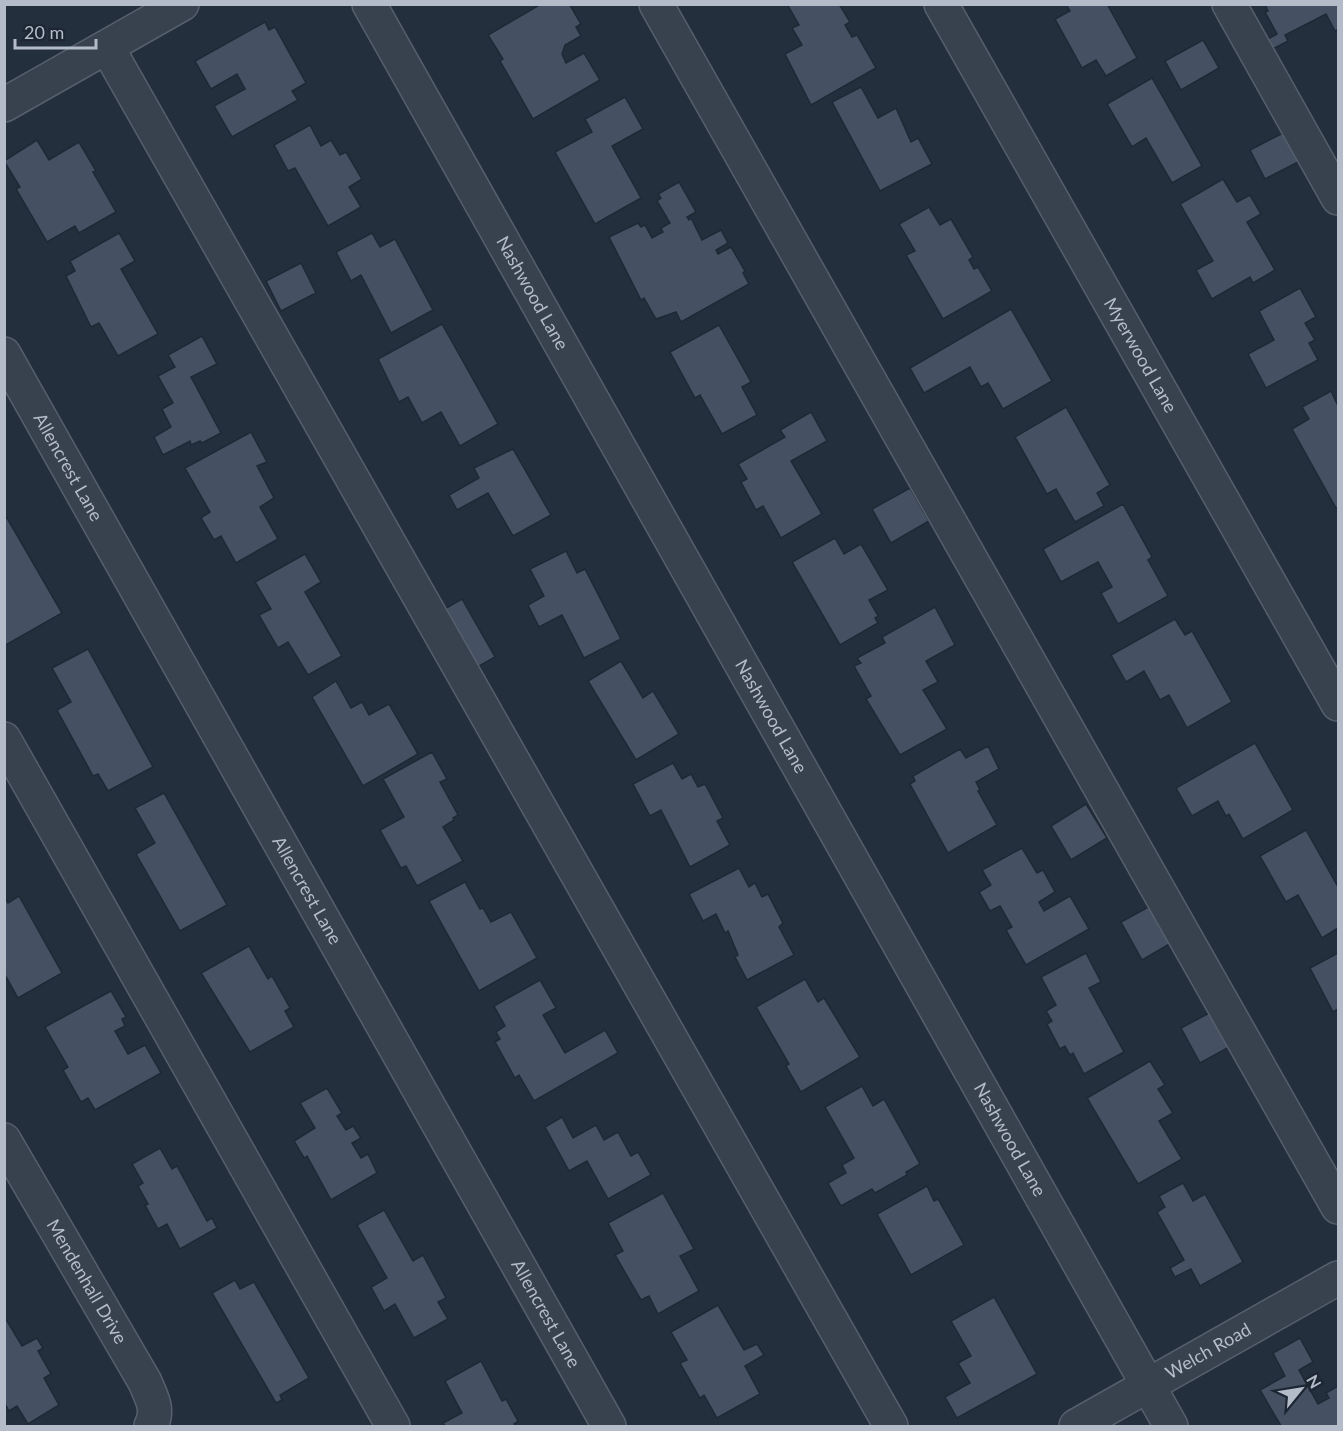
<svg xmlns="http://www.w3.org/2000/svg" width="1343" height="1431" font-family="Lato,sans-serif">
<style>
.building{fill:#455162;stroke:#1f2835;stroke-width:1.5}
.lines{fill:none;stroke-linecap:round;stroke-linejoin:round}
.minor-casing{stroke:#565f6c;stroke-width:36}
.minor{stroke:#38414e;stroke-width:33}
.labels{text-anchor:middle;stroke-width:4.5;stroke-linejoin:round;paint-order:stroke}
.street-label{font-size:18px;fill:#b4bcc9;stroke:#1d2633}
</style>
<rect width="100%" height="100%" fill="#242f3e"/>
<g class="building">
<polygon points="541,4 570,5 581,24 576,27 581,36 565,45 562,54 566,63 584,53 600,80 533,119 500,61 503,59 488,35"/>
<polygon points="787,4 839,4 850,22 845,25 852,37 857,35 876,68 811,105 785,54 802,45 792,28 799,25"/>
<polygon points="1066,4 1107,4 1137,58 1106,76 1096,60 1082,68 1055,19 1070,11"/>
<polygon points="1265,4 1338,4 1338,29 1335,31 1326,14 1285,35 1288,41 1271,50 1266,40 1277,34 1265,12 1268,11"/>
<polygon points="265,22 269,30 275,27 306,83 292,91 298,100 232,137 214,106 245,89 237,74 211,89 195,61"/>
<polygon points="1203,40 1219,68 1181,90 1165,61"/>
<polygon points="1152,78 1202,166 1172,183 1146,138 1132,147 1107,104"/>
<polygon points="861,87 878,118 896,108 911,142 918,138 932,164 880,191 832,102"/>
<polygon points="625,97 643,129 612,146 641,198 595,224 555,152 592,132 585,119"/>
<polygon points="310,125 321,146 331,140 340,155 346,152 362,179 349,187 361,207 328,226 295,168 288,171 274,145"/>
<polygon points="1289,130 1304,159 1265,179 1250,150"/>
<polygon points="37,140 49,160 79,142 96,171 93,172 116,212 79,233 75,226 47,242 16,189 20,187 4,161"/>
<polygon points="1223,179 1237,202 1250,195 1261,214 1247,222 1275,270 1253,283 1250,277 1212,299 1196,270 1213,261 1180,204"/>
<polygon points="679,182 696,212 687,217 689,220 691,218 702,240 721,230 728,243 716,250 718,254 731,247 745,271 743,273 749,284 681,322 676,312 656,319 644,298 641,300 609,237 638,223 641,227 645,225 652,238 663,232 661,228 670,223 657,201 661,198 658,194"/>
<polygon points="929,207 940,225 951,219 973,257 969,260 974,269 978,267 992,291 943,319 906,255 915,251 899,224"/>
<polygon points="119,233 135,261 121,269 158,334 118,356 99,323 91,327 66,276 75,271 70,261"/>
<polygon points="372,233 380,247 395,239 433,310 391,333 361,275 351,281 336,252"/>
<polygon points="301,263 316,293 281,311 266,281"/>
<polygon points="1300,288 1316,317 1305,323 1315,340 1309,343 1318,360 1266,388 1248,354 1274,340 1259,311"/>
<polygon points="1011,309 1052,381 1003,409 988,383 981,387 970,367 924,393 910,368"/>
<polygon points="442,324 498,424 460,446 441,412 422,423 408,397 399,402 378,359"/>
<polygon points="719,325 751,382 742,387 757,415 722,434 700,395 695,398 670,352"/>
<polygon points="202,336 217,364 191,377 221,433 202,443 200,441 191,445 190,441 163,455 154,437 171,427 162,409 173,403 158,376 175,367 168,355"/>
<polygon points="1331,391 1338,406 1338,507 1336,508 1292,429 1309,419 1302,407"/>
<polygon points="1066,407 1110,485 1097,493 1104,506 1075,522 1056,489 1047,494 1015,437"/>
<polygon points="811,412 827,441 791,461 822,514 781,538 763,506 756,510 741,482 747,479 738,464 785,437 780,430"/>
<polygon points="251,432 267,462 257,466 274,498 260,507 278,539 236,563 221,536 214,540 201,518 210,512 185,468"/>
<polygon points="513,449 551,515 513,536 488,493 457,510 449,495 479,478 474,468"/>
<polygon points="910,488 929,521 891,543 872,509"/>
<polygon points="1123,504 1152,557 1148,560 1168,596 1118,624 1101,593 1112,587 1098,562 1061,582 1043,549"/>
<polygon points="7,518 62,613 4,646 4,519"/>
<polygon points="835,538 844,554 861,544 888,590 869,600 878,616 875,618 878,623 840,645 792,562"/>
<polygon points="566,551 577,573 585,569 621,639 584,658 562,615 539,627 528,605 544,596 530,569"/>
<polygon points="305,554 321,582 305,592 342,656 308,675 288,642 278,648 259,615 271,609 255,582"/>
<polygon points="462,599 495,657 474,669 441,611"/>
<polygon points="935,607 955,645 926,661 938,682 923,690 947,729 900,755 866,699 871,696 854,666 861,663 857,658 885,643 882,637"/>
<polygon points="1175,619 1185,635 1192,631 1232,702 1187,728 1169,695 1160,700 1144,671 1126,682 1111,655"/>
<polygon points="88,649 153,767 108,791 98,774 93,776 57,710 71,702 52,668"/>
<polygon points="621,661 643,698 653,691 679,734 636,760 588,681"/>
<polygon points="336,681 351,708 362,702 369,715 389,704 418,754 363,786 312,697"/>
<polygon points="1255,743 1293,810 1243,839 1229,814 1226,816 1218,801 1192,816 1176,788"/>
<polygon points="988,746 999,769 976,782 980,790 978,791 997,825 948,853 910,784 915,781 913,776 960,749 966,758"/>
<polygon points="432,752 447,779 440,782 458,815 453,818 454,820 443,827 463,861 417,886 406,866 401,868 380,830 404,817 383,779"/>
<polygon points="673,763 682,779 691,774 698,787 705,784 723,818 717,821 730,845 690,867 661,810 650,816 633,784"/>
<polygon points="164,793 227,905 180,931 136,854 155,843 135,808"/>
<polygon points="1086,804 1107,838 1071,860 1051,826"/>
<polygon points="1306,830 1338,887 1338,928 1322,938 1298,895 1286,902 1260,856"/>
<polygon points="1022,848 1037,873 1043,870 1055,892 1039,902 1044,911 1070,896 1089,929 1026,965 1006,930 1012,927 1000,906 990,911 979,892 991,885 982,870"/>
<polygon points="739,868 749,887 755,883 762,897 768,894 783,923 779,927 794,955 747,980 735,957 738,955 728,931 725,933 716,914 703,921 689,894"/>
<polygon points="465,882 480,909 483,908 491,922 511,912 537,958 479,991 429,901"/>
<polygon points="19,896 62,973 18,998 4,973 4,897 8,903"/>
<polygon points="1152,905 1173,942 1142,960 1121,922"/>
<polygon points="249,946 268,979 272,976 290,1008 285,1011 294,1027 250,1052 201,973"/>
<polygon points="1086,953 1101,982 1089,988 1124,1052 1084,1074 1073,1053 1070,1055 1065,1046 1060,1049 1047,1024 1052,1021 1046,1011 1056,1005 1041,977"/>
<polygon points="1338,953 1338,1009 1333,1012 1310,968"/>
<polygon points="805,979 818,1002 824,998 860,1057 801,1092 786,1066 789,1064 756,1007"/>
<polygon points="540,980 556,1008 543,1015 565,1053 605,1030 618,1053 534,1101 519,1075 515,1078 495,1042 500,1039 496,1032 505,1026 494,1006"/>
<polygon points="111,991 126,1017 122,1019 125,1026 115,1031 128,1054 145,1045 161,1073 95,1110 88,1098 81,1102 63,1070 68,1067 45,1027"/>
<polygon points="1215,1010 1233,1045 1200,1063 1181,1028"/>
<polygon points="1150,1061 1165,1085 1158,1089 1173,1113 1159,1121 1182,1159 1138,1184 1087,1098"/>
<polygon points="862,1086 873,1106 884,1099 920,1164 906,1172 907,1175 875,1193 872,1189 841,1206 828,1183 846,1173 842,1165 854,1158 825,1107"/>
<polygon points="327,1088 342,1113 337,1116 346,1130 353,1126 361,1138 352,1143 361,1158 368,1154 377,1173 331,1200 307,1156 304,1158 294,1141 315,1128 300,1103"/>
<polygon points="562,1117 573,1138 596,1125 604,1140 618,1132 631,1156 638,1152 651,1175 608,1199 587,1161 569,1171 545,1127"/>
<polygon points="160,1148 172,1169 177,1166 207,1221 212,1218 217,1228 180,1249 167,1224 158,1229 145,1205 148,1204 138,1186 143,1183 132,1164"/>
<polygon points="1183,1183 1193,1201 1205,1194 1243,1262 1200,1286 1191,1269 1175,1277 1170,1268 1184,1260 1157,1212 1165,1207 1159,1196"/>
<polygon points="927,1186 934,1201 938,1199 964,1245 911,1275 877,1214"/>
<polygon points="663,1193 694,1249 680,1256 699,1291 658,1314 649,1296 641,1300 615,1255 623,1251 608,1223"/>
<polygon points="384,1210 413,1261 423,1255 446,1298 438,1302 448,1319 414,1338 395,1304 384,1311 371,1287 387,1278 357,1225"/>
<polygon points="235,1280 240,1289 254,1282 309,1378 280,1395 282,1400 276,1403 212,1293"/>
<polygon points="994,1297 1037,1374 957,1418 945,1397 970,1383 958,1363 971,1356 951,1321"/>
<polygon points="718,1305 744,1350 757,1344 764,1355 745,1366 760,1394 717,1418 704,1395 700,1398 680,1363 687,1360 671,1332"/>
<polygon points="4,1316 22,1346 37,1338 43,1348 38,1351 51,1374 44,1378 59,1405 28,1424 17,1406 9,1411 4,1402"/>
<polygon points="1300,1338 1313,1362 1299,1370 1318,1404 1329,1398 1326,1393 1338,1386 1338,1426 1281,1426 1260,1390 1285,1376 1273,1353"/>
<polygon points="481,1361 502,1401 506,1399 518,1421 514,1424 515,1426 445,1426 443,1423 462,1413 445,1381"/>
</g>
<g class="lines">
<defs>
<g id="minor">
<path id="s1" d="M369 4 1171 1426"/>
<polyline points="656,4 1338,1207"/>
<path id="s2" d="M941 4 1338 704"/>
<polyline points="1229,4 1338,198"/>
<polyline points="107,47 891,1426"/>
<polyline points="4,105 182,4"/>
<path id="s3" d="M4 354 609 1426"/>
<polyline points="4,739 393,1426"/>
<path id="s4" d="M4 1140 145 1382C152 1399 159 1409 151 1426"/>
<path id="s5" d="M1076 1426 1338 1278"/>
</g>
</defs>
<use href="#minor" class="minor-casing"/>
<use href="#minor" class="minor"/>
</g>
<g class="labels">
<g class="street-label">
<text dy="6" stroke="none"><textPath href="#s1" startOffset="332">Nashwood Lane</textPath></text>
<text dy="6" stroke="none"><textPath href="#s2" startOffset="404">Myerwood Lane</textPath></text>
<text dy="6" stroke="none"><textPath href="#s3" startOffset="130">Allencrest Lane</textPath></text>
<text dy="6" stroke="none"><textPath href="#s1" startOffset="818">Nashwood Lane</textPath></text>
<text dy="6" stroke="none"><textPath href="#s3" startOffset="616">Allencrest Lane</textPath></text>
<text dy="6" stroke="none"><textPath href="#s1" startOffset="1304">Nashwood Lane</textPath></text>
<text dy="6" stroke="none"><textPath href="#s4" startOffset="164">Mendenhall Drive</textPath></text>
<text dy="6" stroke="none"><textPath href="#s3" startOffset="1102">Allencrest Lane</textPath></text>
<text dy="6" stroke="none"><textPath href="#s5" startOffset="152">Welch Road</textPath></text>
</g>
</g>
<rect width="1343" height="1431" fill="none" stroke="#b4bcc9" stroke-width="12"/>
<g transform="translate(1301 1389) rotate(60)" stroke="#1d2633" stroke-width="4.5" paint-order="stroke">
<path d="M0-4.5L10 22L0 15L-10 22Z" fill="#b4bcc9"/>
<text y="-9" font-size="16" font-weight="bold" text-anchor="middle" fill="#b4bcc9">N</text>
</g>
<path d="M15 39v9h81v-9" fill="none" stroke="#b4bcc9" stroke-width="3"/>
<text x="24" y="39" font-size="18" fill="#b4bcc9" stroke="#1d2633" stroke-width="4.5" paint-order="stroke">20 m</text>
</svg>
